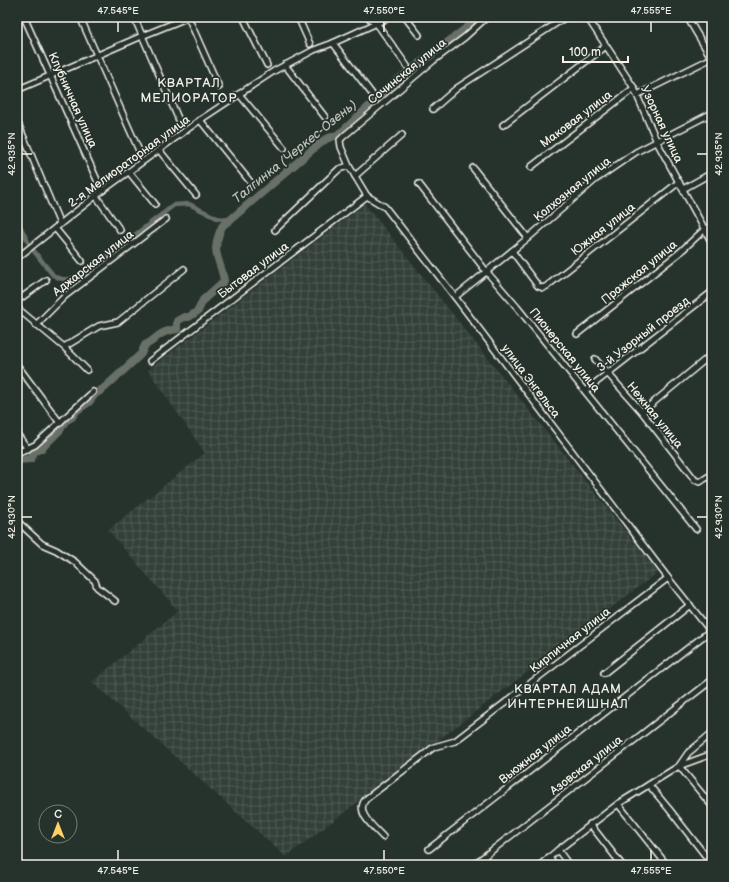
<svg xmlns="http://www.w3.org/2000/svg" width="729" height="882" font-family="'Balsamiq Sans',sans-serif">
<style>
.industrial{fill:url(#industrial-grid)}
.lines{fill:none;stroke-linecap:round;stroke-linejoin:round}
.canal{stroke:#676f68;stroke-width:4.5}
.river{stroke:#676f68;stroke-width:8}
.street-casing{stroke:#f4f1e8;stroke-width:8}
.street{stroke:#26332d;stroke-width:5}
.ticks{fill:none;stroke:#f4f1e8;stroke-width:1.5}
.labels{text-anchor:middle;stroke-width:3.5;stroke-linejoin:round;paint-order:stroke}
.street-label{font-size:12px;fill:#f4f1e8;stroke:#26332d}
.neighbourhood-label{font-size:13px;letter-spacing:1px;fill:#f4f1e8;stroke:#26332d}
.water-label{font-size:13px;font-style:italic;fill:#bcbdb5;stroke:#26332d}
.neatline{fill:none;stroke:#f4f1e8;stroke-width:1.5}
.ticks-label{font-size:10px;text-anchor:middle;fill:#f4f1e8}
</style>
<defs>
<pattern id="industrial-grid" width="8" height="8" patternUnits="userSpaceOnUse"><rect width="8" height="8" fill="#333f39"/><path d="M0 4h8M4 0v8" fill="none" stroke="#515b56"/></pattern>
</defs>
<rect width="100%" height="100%" fill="#26332d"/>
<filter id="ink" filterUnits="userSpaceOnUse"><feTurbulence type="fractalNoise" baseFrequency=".025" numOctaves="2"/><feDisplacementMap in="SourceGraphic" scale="8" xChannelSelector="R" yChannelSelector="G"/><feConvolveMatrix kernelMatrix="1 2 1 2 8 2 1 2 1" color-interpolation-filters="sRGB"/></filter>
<g filter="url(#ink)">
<polygon class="industrial" points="365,204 658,572 286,857 92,682 178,611 108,530 205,453 148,370"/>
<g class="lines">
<g class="canal">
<polyline points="17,220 28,242"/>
<path d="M33 250 53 275C62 281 72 280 81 276L174 205 189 204 217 218 230 220"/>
</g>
<path class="river" d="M17 460 31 459 34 452 42 448 60 430 65 421 72 417 76 411 89 402 95 394 103 389 112 381 141 354 145 345C151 343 153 340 158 336 163 332 170 330 177 329V321L184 317H189L198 311 203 300 224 281C222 263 211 254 219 234 222 226 222 225 230 220L313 149 326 139 337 135 344 130 394 83 481 17"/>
<defs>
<g id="street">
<polyline points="24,17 102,191"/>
<polyline points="80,17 140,153"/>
<polyline points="134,17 181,125"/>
<polyline points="188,17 219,87"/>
<polyline points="243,17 267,65"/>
<polyline points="298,17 310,44"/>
<polyline points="368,17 377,24 407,66"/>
<polyline points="405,17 419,35"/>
<polyline points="487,17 465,37 433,61 344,136 340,140 341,147 349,166 367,196 385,207 455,297 668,578 712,633"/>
<polyline points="587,17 634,88 657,142 712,243"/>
<polyline points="687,17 712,59"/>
<polyline points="333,43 372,94"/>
<polyline points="285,65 325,117"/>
<polyline points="17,90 142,36 189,17"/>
<polyline points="239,94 284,148"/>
<polyline points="637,95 712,58"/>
<polyline points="433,109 457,88 566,17"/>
<polyline points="200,120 252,184"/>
<polyline points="17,121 60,224"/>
<polyline points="503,125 606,46"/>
<polyline points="159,150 196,195"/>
<polyline points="531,167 634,88"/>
<polyline points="473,168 528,238"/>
<polyline points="129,172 155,204"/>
<polyline points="355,176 402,135"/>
<polyline points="419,184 486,271 517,307 696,529"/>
<polyline points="683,189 712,173"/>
<polyline points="96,196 120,230"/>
<polyline points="17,212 17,213"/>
<polyline points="55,228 82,261"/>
<polyline points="275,230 339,169 349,166"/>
<polyline points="512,251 538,286 543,288 547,286 679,182"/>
<polyline points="17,258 102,191 200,120 274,71 314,50 333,43 390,17"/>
<polyline points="455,297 528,238 595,180 636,152 712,113"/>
<polyline points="17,301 46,280"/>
<polyline points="17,308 64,347 87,370"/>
<polyline points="36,325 65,296 166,219"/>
<polyline points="577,334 679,253 705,229 712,226"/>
<polyline points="64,347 99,326 118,322 184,269"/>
<polyline points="595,359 642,412 695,480 700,482 712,474"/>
<polyline points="150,361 367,196"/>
<polyline points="17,365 60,423"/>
<polyline points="585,391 712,292"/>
<polyline points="642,412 712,354"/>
<polyline points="17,434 28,449"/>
<polyline points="17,453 35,445 93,392"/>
<polyline points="17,521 42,544 56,550 75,562 95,581 97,587 115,601"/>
<polyline points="604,673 690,605"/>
<polyline points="712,733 688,753 679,766 712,806"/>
<polyline points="649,785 669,809 712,864"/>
<polyline points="618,804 667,865"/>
<polyline points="590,824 622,865"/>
<path d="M383 837C374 827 354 812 366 799L434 747 455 741 668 578"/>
<polyline points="429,849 710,631"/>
<polyline points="558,850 569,865"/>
<polyline points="549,857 554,865"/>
<polyline points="473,865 712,680"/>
<polyline points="540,865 558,850 618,804 679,766 712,754"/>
</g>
</defs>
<use href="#street" class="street-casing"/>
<use href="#street" class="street"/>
</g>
</g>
<path class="ticks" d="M118 22V32M384 22V32M651 22V32M22 154H32M697 154H707M22 517H32M697 517H707M118 850V860M384 850V860M651 850V860"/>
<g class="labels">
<g class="street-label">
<text transform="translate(407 71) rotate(-39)" y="4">Сочинская улица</text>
<text transform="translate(73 100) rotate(66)" y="4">Клубничная улица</text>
<text transform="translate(576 119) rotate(-37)" y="4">Маковая улица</text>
<text transform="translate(662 124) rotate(65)" y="4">Узорная улица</text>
<text transform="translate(129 161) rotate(-36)" y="4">2-я Мелиораторная улица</text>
<text transform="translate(572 189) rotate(-39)" y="4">Колхозная улица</text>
<text transform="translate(603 229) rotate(-38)" y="4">Южная улица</text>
<text transform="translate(93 263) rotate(-38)" y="4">Аджарская улица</text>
<text transform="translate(253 270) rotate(-37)" y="4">Бытовая улица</text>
<text transform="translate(639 272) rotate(-39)" y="4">Пражская улица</text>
<text transform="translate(643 334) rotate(-38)" y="4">3-й Узорный проезд</text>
<text transform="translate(565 350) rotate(51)" y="4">Пионерская улица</text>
<text transform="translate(531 381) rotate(53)" y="4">улица Энгельса</text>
<text transform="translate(655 415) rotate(51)" y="4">Нежная улица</text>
<text transform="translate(570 640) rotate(-38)" y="4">Кирпичная улица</text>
<text transform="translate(535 754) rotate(-38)" y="4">Вьюжная улица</text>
<text transform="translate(586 765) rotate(-38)" y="4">Азовская улица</text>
</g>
<g class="neighbourhood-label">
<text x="189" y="87">КВАРТАЛ<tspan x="189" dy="15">МЕЛИОРАТОР</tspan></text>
<text x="568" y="693">КВАРТАЛ АДАМ<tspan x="568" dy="15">ИНТЕРНЕЙШНАЛ</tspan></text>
</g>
<g class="water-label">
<text transform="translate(294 151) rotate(-39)" y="5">Талгинка (Черкес-Озень)</text>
</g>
</g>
<rect width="729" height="882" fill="none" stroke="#26332d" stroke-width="44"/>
<g transform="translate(58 824)"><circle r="19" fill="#26332d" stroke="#787f78"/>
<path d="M0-3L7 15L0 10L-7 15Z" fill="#ffd166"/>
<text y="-6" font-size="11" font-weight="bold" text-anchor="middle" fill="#f4f1e8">С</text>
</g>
<path d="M563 56v6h65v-6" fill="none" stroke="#f4f1e8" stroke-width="2"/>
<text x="569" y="56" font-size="12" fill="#f4f1e8" stroke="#26332d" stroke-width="3" paint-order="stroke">100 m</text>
<rect x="22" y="22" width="685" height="838" class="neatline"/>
<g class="ticks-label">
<text x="118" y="14">47.545°E</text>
<text x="384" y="14">47.550°E</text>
<text x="651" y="14">47.555°E</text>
<text transform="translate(11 154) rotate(-90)" y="4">42.935°N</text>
<text transform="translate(718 154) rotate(-90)" y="4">42.935°N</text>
<text transform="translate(11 517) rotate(-90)" y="4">42.930°N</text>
<text transform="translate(718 517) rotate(-90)" y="4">42.930°N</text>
<text x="118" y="874">47.545°E</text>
<text x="384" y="874">47.550°E</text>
<text x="651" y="874">47.555°E</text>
</g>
</svg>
